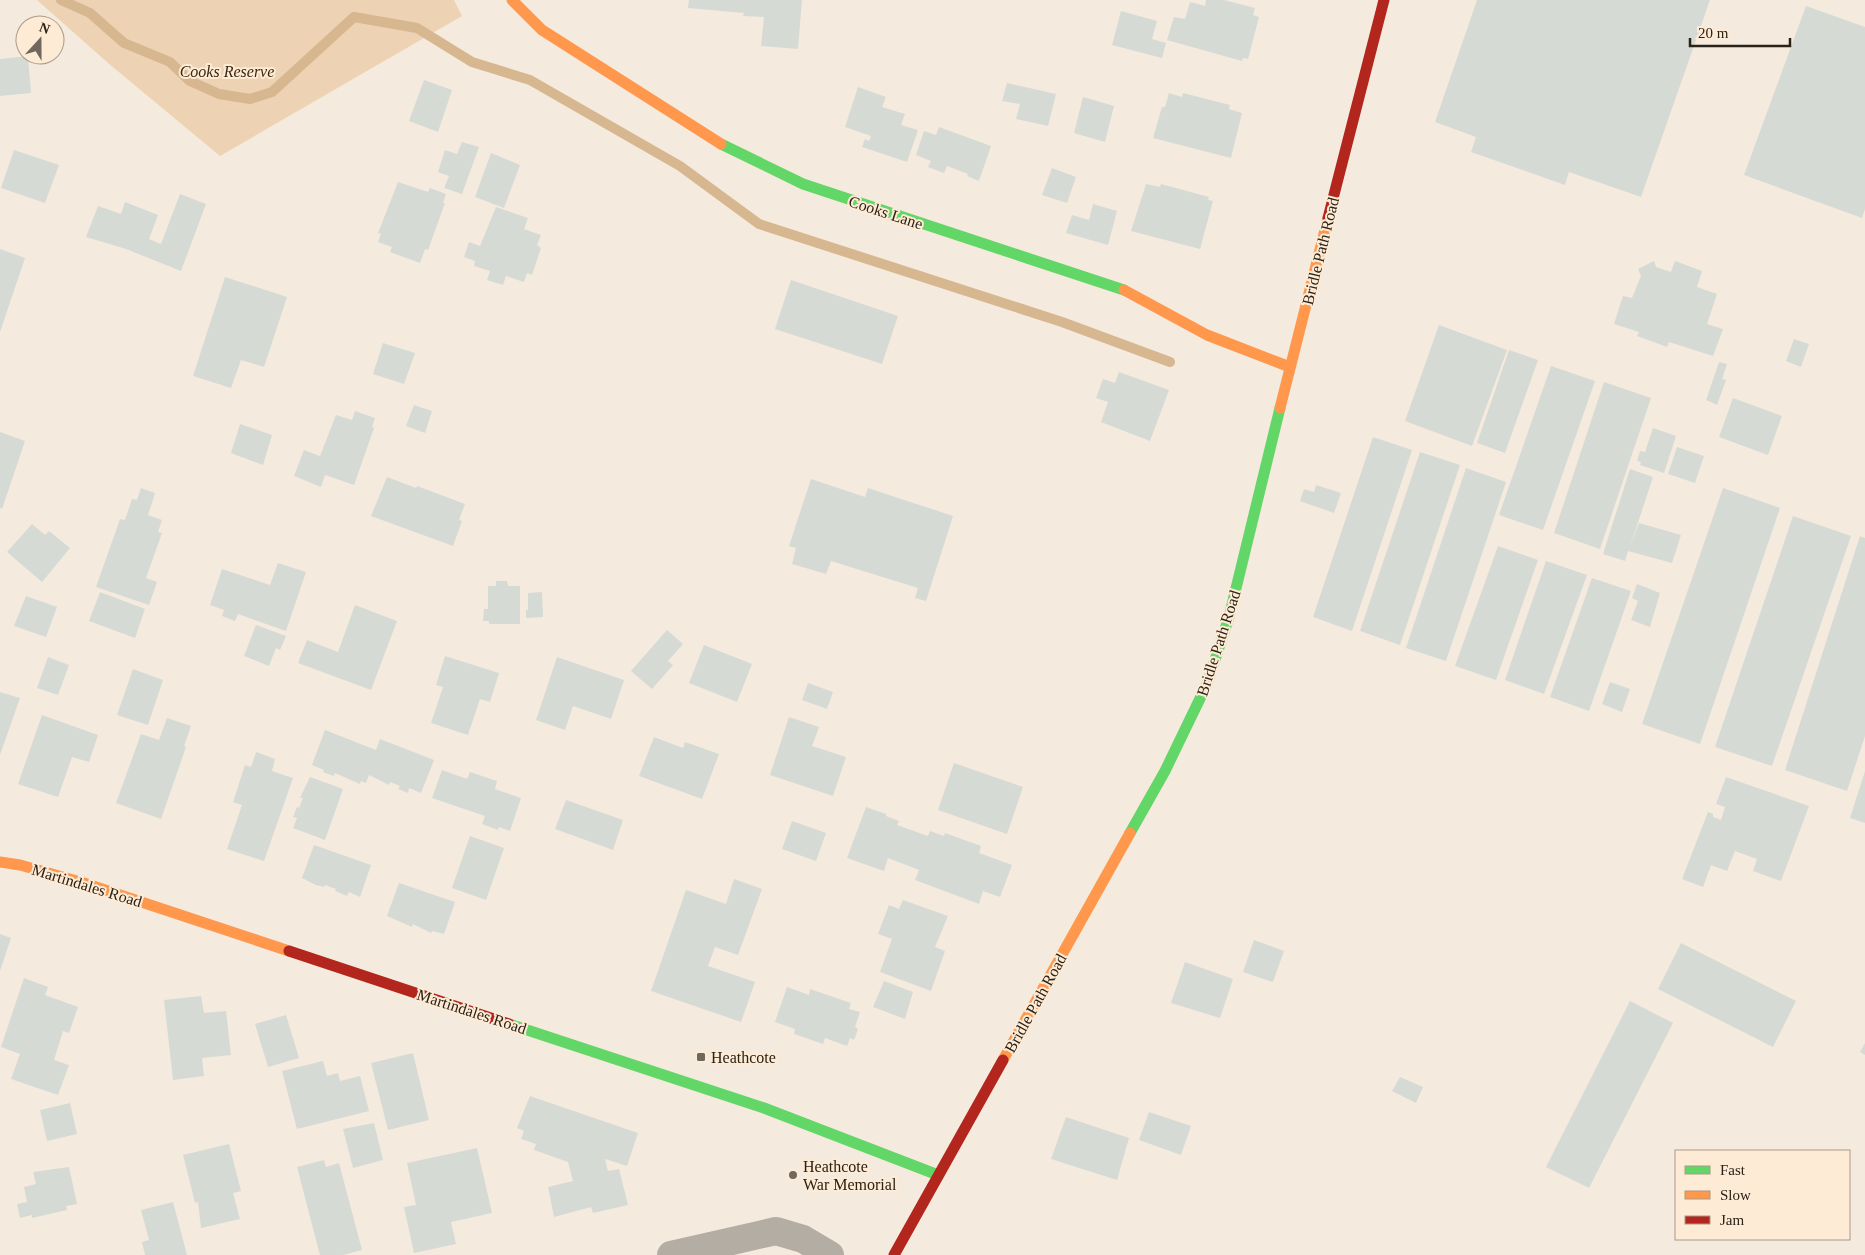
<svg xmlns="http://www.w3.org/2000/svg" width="1865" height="1255" font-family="Georgia,serif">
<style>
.green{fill:#edd2b3}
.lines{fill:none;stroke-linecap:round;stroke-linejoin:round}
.stream{stroke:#d7b790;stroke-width:10}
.building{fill:#d6dad5}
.street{stroke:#b4ada3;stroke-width:28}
.fast{stroke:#63d668;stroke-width:11}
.slow{stroke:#ff974d;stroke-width:11}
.jam{stroke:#b3261e;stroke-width:11}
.poi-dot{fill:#71675d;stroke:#feebd5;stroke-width:2}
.labels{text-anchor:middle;stroke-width:4;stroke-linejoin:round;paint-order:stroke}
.park-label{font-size:16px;font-style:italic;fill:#39270f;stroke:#feebd5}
.street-label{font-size:16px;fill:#2a2117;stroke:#feebd5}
.poi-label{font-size:16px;fill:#2a2117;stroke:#feebd5;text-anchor:start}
</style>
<rect width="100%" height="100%" fill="#f5eade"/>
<polygon class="green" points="37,0 454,0 462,16 220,156 108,63"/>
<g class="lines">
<polyline class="stream" points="61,0 90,13 124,43 170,62 190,81 219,94 250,99 272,92 354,17 417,28 472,62 530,80 680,166 759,224 1062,322 1170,362"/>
</g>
<g class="building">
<polygon points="689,0 802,0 798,49 761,46 764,17 743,16 744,13 688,8"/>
<polygon points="1206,0 1224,0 1255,8 1253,15 1259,17 1248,59 1243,58 1242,61 1167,40 1174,17 1185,19 1190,2 1205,6"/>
<polygon points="1477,0 1710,0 1641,197 1569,172 1565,185 1471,152 1476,137 1435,122"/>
<polygon points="1806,6 1865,27 1865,209 1862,218 1744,175"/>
<polygon points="1121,11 1157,21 1152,39 1166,43 1162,58 1112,45"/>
<polygon points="28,56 31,93 0,96 0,59"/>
<polygon points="424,80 452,90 438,132 409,121"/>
<polygon points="1007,83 1056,94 1048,126 1016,119 1020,104 1002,101"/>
<polygon points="858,87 886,97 882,107 905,114 901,125 918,130 907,162 862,147 865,139 869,141 871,136 845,127"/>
<polygon points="1169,93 1182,97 1183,93 1230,105 1229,109 1242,113 1231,158 1153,138 1162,107 1165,107"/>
<polygon points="1083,97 1114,106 1105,142 1074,133"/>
<polygon points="939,127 991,146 979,181 967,176 968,174 947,166 944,173 928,167 931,161 916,155 924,131 936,135"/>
<polygon points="462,142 479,147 462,194 444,188 449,176 438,172 445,150 457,154"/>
<polygon points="14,150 59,165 45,203 1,188"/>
<polygon points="491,153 520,165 504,208 475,197"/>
<polygon points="1052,168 1076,177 1067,203 1042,195"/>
<polygon points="398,182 428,192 430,188 446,194 443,203 445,203 428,250 425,249 420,263 390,252 392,247 378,242 381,234 378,233"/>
<polygon points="1146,184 1160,187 1161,184 1209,197 1208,200 1213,201 1200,249 1131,231"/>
<polygon points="180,194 206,204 181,271 126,249 86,237 98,206 121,214 125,202 158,215 149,239 161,244"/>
<polygon points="1093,204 1117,211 1108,245 1066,233 1072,215 1089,220"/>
<polygon points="496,207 528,218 524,229 541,235 537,245 541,248 532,275 527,273 524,282 506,276 503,285 487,280 490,271 474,266 475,261 464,257 469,242 480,246"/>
<polygon points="0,249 25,258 0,332"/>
<polygon points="1654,261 1656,267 1671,272 1675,261 1702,271 1697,287 1717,294 1707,324 1723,329 1713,356 1669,342 1667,347 1637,336 1639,332 1614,324 1623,296 1632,298 1641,276 1638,269"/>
<polygon points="225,277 287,297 264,367 241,360 231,388 193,376"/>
<polygon points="791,280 898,316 882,364 775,329"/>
<polygon points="1439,325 1507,350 1472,446 1405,421"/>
<polygon points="1794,339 1809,344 1801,367 1786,361"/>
<polygon points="383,343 415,353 404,384 373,374"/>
<polygon points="1509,350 1538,360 1505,453 1477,443"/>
<polygon points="1719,362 1727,364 1722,379 1726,380 1717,405 1706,400"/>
<polygon points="1551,366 1595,381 1543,530 1499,515"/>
<polygon points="1119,372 1169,390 1150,441 1101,422 1108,402 1096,398 1103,379 1115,383"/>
<polygon points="1604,382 1651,398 1600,549 1554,533"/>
<polygon points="1733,398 1782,416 1768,455 1719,437"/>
<polygon points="414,405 432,411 425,433 406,426"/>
<polygon points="355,411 375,418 372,427 374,428 354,485 325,475 321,487 294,476 304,450 320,456 336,415 352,420"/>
<polygon points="240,424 272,435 263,465 231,453"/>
<polygon points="1653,428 1676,436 1664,473 1640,465 1641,462 1637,461 1640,451 1645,452"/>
<polygon points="0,432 25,441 2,509 0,508"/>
<polygon points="1373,437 1412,450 1352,631 1313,617"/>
<polygon points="1677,447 1704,456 1695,483 1668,474"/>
<polygon points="1420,452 1460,465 1400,645 1360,631"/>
<polygon points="1466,468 1506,482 1446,661 1406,648"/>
<polygon points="1630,469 1653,477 1630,547 1639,523 1681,535 1672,563 1628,551 1625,561 1603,554"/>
<polygon points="387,477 416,488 417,486 465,504 459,520 462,521 453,546 371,516"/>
<polygon points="811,479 865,497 868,488 953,516 926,601 915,598 918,588 831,561 826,574 792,564 796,548 789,546"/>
<polygon points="1316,485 1341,493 1334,513 1300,501 1304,489 1314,492"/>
<polygon points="141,488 155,493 148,515 162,520 158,532 162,533 146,578 157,582 149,605 96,587 120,519 125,520 132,499 137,500"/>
<polygon points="1723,488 1780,508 1700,744 1642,724"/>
<polygon points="1793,516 1851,536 1772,766 1715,747"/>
<polygon points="32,524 45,535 49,531 70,548 42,582 7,552"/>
<polygon points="1860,536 1865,538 1865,736 1847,791 1785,770"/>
<polygon points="1498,546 1538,560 1496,680 1455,666"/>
<polygon points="1546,561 1587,575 1544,694 1505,680"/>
<polygon points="278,563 306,572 286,631 238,614 235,621 222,616 224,610 210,605 222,569 270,585"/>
<polygon points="1592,578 1631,591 1589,711 1550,697"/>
<polygon points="496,581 507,581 508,586 520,586 520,624 489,624 489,621 483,621 484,609 488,609 488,586 496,586"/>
<polygon points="1637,584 1660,593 1650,627 1631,620 1638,601 1632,598"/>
<polygon points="100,592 145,609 135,638 89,621"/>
<polygon points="542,592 543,617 526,618 526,610 528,610 528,593"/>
<polygon points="26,596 57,607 46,637 14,626"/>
<polygon points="355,605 397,621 371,690 298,663 307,640 338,652"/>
<polygon points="256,625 286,636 280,650 276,648 269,666 244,656"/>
<polygon points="667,630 683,644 668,661 673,665 652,689 631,671"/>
<polygon points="704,645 752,664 737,702 689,683"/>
<polygon points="445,656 499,673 490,702 480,699 468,735 431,723 443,687 436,685"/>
<polygon points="48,657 69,665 58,695 37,688"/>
<polygon points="557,657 624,680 611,719 573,706 565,730 536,720"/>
<polygon points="133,669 163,680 148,725 117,715"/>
<polygon points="1610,682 1630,689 1622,712 1602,704"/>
<polygon points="808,683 833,692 827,709 802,700"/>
<polygon points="0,692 20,698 0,755"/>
<polygon points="42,715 98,735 89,762 72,757 58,797 18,784"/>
<polygon points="789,717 819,727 812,746 846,757 833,796 770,775"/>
<polygon points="167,718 191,726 184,746 186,747 161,819 116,803 141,734 159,740"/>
<polygon points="325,730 376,750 380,739 434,760 421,793 409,788 408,793 398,789 400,786 390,782 389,785 369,775 366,783 361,781 360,784 335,773 334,776 323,772 324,770 312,765"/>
<polygon points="654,737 683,748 685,742 719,754 702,799 639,776"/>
<polygon points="256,752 275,759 272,771 293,778 264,861 227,849 242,805 233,802 245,765 251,767"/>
<polygon points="954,763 1023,787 1007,834 938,810"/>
<polygon points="442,770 467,779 470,772 497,781 495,789 521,798 510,831 499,827 498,830 482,824 485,816 432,798"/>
<polygon points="1865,771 1865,823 1850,818"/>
<polygon points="310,777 343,789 325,840 293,828 297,818 293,817 297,807 299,808 303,798 300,798"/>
<polygon points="1726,777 1809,806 1781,881 1753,871 1757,859 1735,851 1727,871 1711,865 1703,887 1682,879 1708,812 1713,814 1713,817 1721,820 1725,807 1716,804"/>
<polygon points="566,800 623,820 613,850 555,829"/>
<polygon points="866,807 886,814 886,816 899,821 897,825 928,836 930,831 944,836 945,833 981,846 979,853 1012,865 1000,897 983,891 979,904 915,880 919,870 888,858 884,871 847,858"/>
<polygon points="792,821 826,833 816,861 782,849"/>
<polygon points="470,836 504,848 486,900 452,888"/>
<polygon points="314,845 371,865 360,897 349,892 347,896 335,891 336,889 325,885 324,887 316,885 302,878"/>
<polygon points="734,879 762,889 738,955 715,947 708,966 755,982 741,1022 651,991 686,890 726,904"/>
<polygon points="399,883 455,902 444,934 432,931 431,933 413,924 412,927 387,916"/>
<polygon points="903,900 948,916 935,947 945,951 931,991 880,972 892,939 878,934 889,905 899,909"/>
<polygon points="0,934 11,938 0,971"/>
<polygon points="1254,940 1284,951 1273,982 1243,972"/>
<polygon points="1681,943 1796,1001 1773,1047 1658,989"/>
<polygon points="1185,962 1233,979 1220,1018 1171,1003"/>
<polygon points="24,978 48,987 45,995 78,1007 69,1033 63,1031 54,1060 69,1065 58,1095 11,1079 20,1054 1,1047"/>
<polygon points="884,981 913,992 905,1019 873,1007"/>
<polygon points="787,987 809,995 810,989 851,1003 849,1009 860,1012 855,1027 858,1029 854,1040 850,1038 847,1046 825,1038 823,1044 794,1034 795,1029 775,1022"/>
<polygon points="201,996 204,1013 226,1011 231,1055 202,1058 204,1076 173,1080 164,1000"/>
<polygon points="1630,1001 1673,1023 1589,1188 1546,1167"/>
<polygon points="286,1015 299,1058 268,1067 255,1024"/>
<polygon points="1865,1043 1865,1055 1860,1052"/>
<polygon points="413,1053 429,1120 388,1130 371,1063"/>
<polygon points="323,1061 327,1076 338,1073 340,1081 360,1076 369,1111 297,1129 282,1071"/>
<polygon points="1400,1077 1423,1087 1416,1103 1392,1091"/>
<polygon points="530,1096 638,1133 627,1166 605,1159 608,1171 619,1169 628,1205 593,1213 591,1207 554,1217 548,1187 573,1181 568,1162 534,1150 536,1144 521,1139 524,1131 517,1128"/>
<polygon points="70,1103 77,1134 47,1141 40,1110"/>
<polygon points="1149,1112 1191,1126 1181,1155 1139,1140"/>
<polygon points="1066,1117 1129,1138 1117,1180 1051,1159"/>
<polygon points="374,1123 383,1160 353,1168 343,1129"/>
<polygon points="229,1144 241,1191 233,1193 240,1219 201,1228 198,1202 195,1203 183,1155"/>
<polygon points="477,1148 492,1213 451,1222 456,1244 414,1253 404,1207 416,1205 407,1163"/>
<polygon points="324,1160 326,1167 339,1163 362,1250 343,1255 320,1255 297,1167"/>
<polygon points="69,1167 77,1204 66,1206 67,1210 32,1218 32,1215 20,1218 17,1204 27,1202 24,1187 36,1184 33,1172"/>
<polygon points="173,1202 187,1255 145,1255 142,1242 149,1240 141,1210"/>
</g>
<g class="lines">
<polyline class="street" points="671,1255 776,1231 803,1239 830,1255"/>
<g class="fast">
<polyline points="721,144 803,184 1124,290"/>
<polyline points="1130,833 1165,771 1207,684 1229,617 1280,408"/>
<polyline points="509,1024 764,1108 938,1175"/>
</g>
<g class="slow">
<polyline points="512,0 542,30 721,144"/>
<polyline points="1124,290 1207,335 1290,367"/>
<polyline points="1280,408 1328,218"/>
<polyline points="0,862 20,865 84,883 289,951"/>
<polyline points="1003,1060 1130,833"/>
</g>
<g class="jam">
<polyline points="1328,218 1384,0"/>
<polyline points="289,951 509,1024"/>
<polyline points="894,1255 1003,1060"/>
</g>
</g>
<g class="poi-dot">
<rect x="696" y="1052" width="10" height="10" rx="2.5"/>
<circle cx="793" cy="1175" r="5"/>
</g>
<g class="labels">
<g class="park-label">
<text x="227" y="77">Cooks Reserve</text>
</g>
<g class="street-label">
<text transform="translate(886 212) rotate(18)" y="6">Cooks Lane</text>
<text transform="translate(1320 251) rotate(-76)" y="6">Bridle Path Road</text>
<text transform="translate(1218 643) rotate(-72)" y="6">Bridle Path Road</text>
<text transform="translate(87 885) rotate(17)" y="6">Martindales Road</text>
<text transform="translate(1035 1003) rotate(-61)" y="6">Bridle Path Road</text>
<text transform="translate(472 1011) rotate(18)" y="6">Martindales Road</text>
</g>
<g class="poi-label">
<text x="711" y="1063">Heathcote</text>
<text x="803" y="1172">Heathcote<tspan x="803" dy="18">War Memorial</tspan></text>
</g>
</g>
<rect x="1675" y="1150" width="175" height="90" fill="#feebd5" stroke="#a99a89"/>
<rect x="1685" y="1166" width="25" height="8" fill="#63d668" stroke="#a99a89"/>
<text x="1720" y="1175" font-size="15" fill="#2a2117">Fast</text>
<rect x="1685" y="1191" width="25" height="8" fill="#ff974d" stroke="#a99a89"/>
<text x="1720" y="1200" font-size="15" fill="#2a2117">Slow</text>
<rect x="1685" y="1216" width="25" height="8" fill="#b3261e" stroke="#a99a89"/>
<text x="1720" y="1225" font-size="15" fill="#2a2117">Jam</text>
<g transform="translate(40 40) rotate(21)"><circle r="24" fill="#feebd5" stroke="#a99a89"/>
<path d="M0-4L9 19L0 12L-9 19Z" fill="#71675d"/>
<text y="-8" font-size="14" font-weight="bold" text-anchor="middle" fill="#2a2117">N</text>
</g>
<path d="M1690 38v8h100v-8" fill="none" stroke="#2a2117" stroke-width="2.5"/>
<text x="1698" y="38" font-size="15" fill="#2a2117" stroke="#feebd5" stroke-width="4" paint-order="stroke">20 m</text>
</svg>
